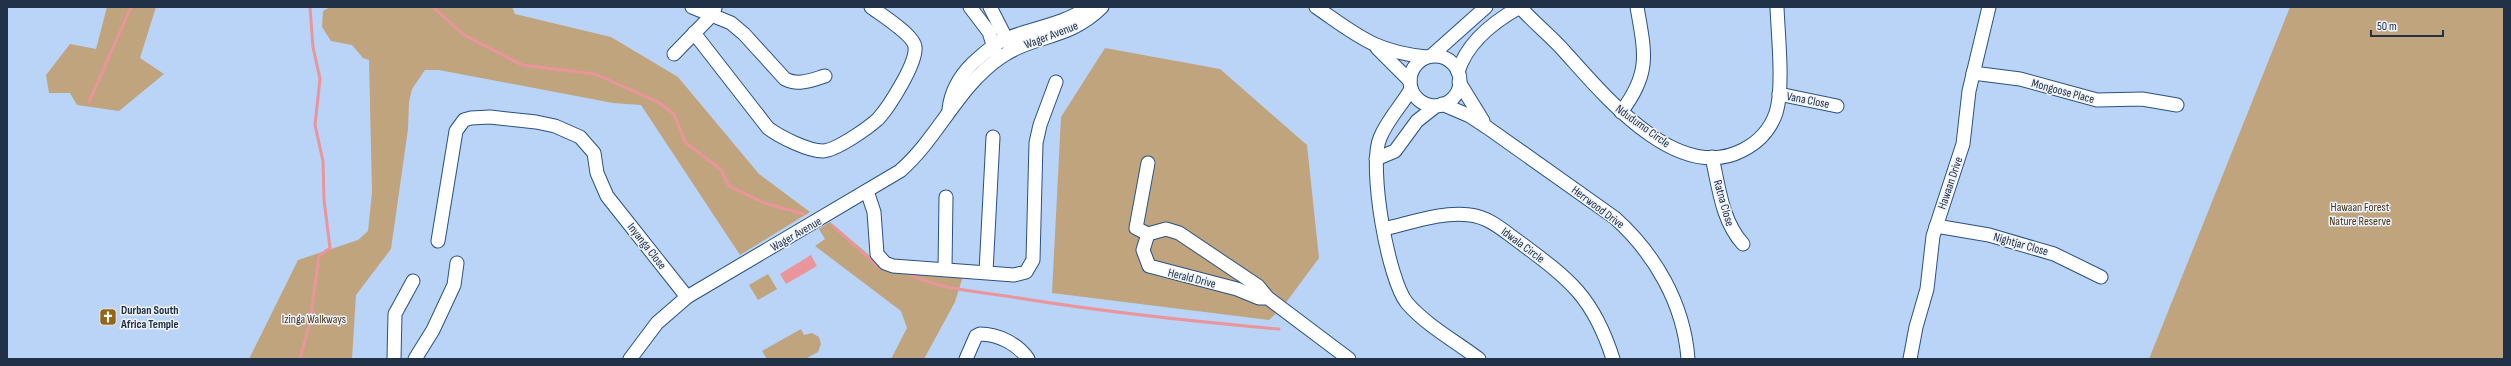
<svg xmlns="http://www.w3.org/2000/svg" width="2511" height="366" font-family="'Sofia Sans Condensed',sans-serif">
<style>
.green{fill:#c0a47d}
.water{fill:#e9959b}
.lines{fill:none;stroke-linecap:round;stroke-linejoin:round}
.stream{stroke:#e9959b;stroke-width:3}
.minor-casing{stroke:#2a5182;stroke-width:15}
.minor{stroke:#fff;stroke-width:13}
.labels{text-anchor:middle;stroke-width:3;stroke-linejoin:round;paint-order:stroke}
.street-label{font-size:12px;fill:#203148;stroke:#eff3f9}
.park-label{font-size:12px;fill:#4a3618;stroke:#eff3f9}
.poi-label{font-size:12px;font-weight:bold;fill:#203148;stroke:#eff3f9;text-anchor:start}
</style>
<rect width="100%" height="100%" fill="#bad4f7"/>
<g class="green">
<polygon points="107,7 156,7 140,58 164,74 119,111 77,105 70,93 49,93 46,75 70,44 96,49"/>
<polygon points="330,7 512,7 515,14 611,37 678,77 759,174 810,212 740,255 641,105 613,103 439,70 425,70 412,89 409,102 408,129 391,249 356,295 352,359 249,359 298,260 358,240 368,231 372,192 369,60 363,58 352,45 331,41 322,27 323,11"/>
<polygon points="2290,7 2504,7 2504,359 2149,359"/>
<polygon points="1105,48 1220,69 1307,145 1319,258 1282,308 1269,320 1052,293 1061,117"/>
<polygon points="830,222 876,261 964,273 955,302 924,359 891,359 907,328 901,311 815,246 825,239 819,229"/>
<polygon points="768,274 777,289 758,300 749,285"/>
<polygon points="801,329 804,335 812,333 819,337 821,344 818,352 805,359 767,359 762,351"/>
</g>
<polygon class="water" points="811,255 817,266 786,284 780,274"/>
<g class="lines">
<g class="stream">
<polyline points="433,7 464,35 522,65 595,74 658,102 674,114 685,142 721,170 729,186 764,203 804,214"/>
<polyline points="89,102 131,7"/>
<polyline points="833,226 880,268 885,269"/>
<path d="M906 272C935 289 973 291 1006 296 1097 311 1187 321 1279 329"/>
<polyline points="300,359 310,322 319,256 330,248 324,200 323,161 315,125 320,79 313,47 310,7"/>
</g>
<defs>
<g id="minor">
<path d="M692 7 731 23 744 34 785 79C799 86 811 80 825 76"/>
<polyline points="970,7 989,32 996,54"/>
<polyline points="990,7 1010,46"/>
<path d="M1316 7C1358 36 1375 52 1427 57"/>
<path d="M1520 7C1534 23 1551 36 1565 52 1603 94 1677 185 1743 150 1759 142 1770 130 1776 113 1784 87 1778 36 1777 7"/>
<path d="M694 33 768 128C780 137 808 151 823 151 837 150 868 128 878 119 889 107 917 63 915 47 914 35 880 14 871 7"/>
<polyline points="1377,48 1410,81"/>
<polyline points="674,54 712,15 715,8"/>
<polyline points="1431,56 1486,7"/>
<circle cx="1435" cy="81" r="25"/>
<path d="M1458 72C1467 42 1493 22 1520 7"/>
<polyline points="1973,73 2020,79 2097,100 2142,99 2177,105"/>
<polyline points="1459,82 1483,121"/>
<path d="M1411 89C1402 105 1387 120 1380 138 1368 166 1388 280 1407 303 1426 325 1455 341 1479 359"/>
<polyline points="1779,94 1837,106"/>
<path d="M1442 104 1470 116 1488 128 1615 218C1655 254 1684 304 1688 359"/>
<path d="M949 109C951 92 960 76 972 64 981 56 990 47 1001 41 1029 28 1062 26 1088 7"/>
<path d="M1621 112C1651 73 1645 53 1637 7"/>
<path d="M1712 157C1719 188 1722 221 1743 244"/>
<polyline points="1376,159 1395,151 1417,121 1436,106"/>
<polyline points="1148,163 1136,228 1148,234"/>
<polyline points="867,191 874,212 877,254 885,263 893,266 1014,275 1026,272 1033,260 1036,143 1040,125 1056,82"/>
<polyline points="1936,226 1989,235 2054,254 2101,277"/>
<path d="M1384 229C1411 223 1442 211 1470 215 1489 217 1504 231 1518 241 1569 279 1593 296 1613 359"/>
<polyline points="438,241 456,131 464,120 471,118 490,117 536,122 555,126 580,137 594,153 597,173 607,196 687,297"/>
<polyline points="945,269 946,197"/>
<polyline points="986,272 993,137"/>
<polyline points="1268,298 1259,298 1237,289 1149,266 1143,250 1148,234 1166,229 1179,233 1258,286 1268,298 1349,359"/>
<polyline points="394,359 395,314 413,281"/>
<polyline points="415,359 433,330 454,285 457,263"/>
<path d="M630 359 657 323 687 297 900 171C939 137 958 86 1001 57 1035 34 1069 40 1102 7"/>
<path d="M966 359 976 336 980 334C998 334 1018 344 1028 359"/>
<polyline points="1910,359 1916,327 1927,289 1933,236 1963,144 1969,91 1989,7"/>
</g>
</defs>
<use href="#minor" class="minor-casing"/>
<use href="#minor" class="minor"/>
</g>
<defs>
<symbol id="church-square" viewBox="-11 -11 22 22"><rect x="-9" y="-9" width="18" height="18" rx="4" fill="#946513" stroke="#eff3f9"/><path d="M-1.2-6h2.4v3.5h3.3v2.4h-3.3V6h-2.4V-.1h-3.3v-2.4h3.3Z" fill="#fff"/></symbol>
</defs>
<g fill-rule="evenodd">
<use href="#church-square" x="98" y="307" width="20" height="20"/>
</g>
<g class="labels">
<g class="street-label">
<text transform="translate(1051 35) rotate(-21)" y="4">Wager Avenue</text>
<text transform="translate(2063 91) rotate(15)" y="4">Mongoose Place</text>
<text transform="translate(1808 100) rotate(11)" y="4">Vana Close</text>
<text transform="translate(1643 126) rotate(36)" y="4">Ndudumo Circle</text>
<text transform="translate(1950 183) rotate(-71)" y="4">Hawaan Drive</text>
<text transform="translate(1724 203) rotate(74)" y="4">Ratna Close</text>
<text transform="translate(1598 207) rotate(37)" y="4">Herrwood Drive</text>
<text transform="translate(796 234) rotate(-30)" y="4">Wager Avenue</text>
<text transform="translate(2021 244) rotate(16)" y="4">Nightjar Close</text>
<text transform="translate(1523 245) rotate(37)" y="4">Idwala Circle</text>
<text transform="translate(647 246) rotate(52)" y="4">Inyanga Close</text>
<text transform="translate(1192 278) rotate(14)" y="4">Herald Drive</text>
</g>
<g class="park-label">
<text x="2360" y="211">Hawaan Forest<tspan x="2360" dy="14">Nature Reserve</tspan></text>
<text x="314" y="323">Izinga Walkways</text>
</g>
<g class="poi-label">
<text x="121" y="314">Durban South<tspan x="121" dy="14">Africa Temple</tspan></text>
</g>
</g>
<rect width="2511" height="366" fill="none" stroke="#203148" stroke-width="16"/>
<path d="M2371 30v6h72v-6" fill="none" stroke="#203148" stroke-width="2"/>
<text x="2377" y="30" font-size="12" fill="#203148" stroke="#eff3f9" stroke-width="3" paint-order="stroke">50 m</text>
</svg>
